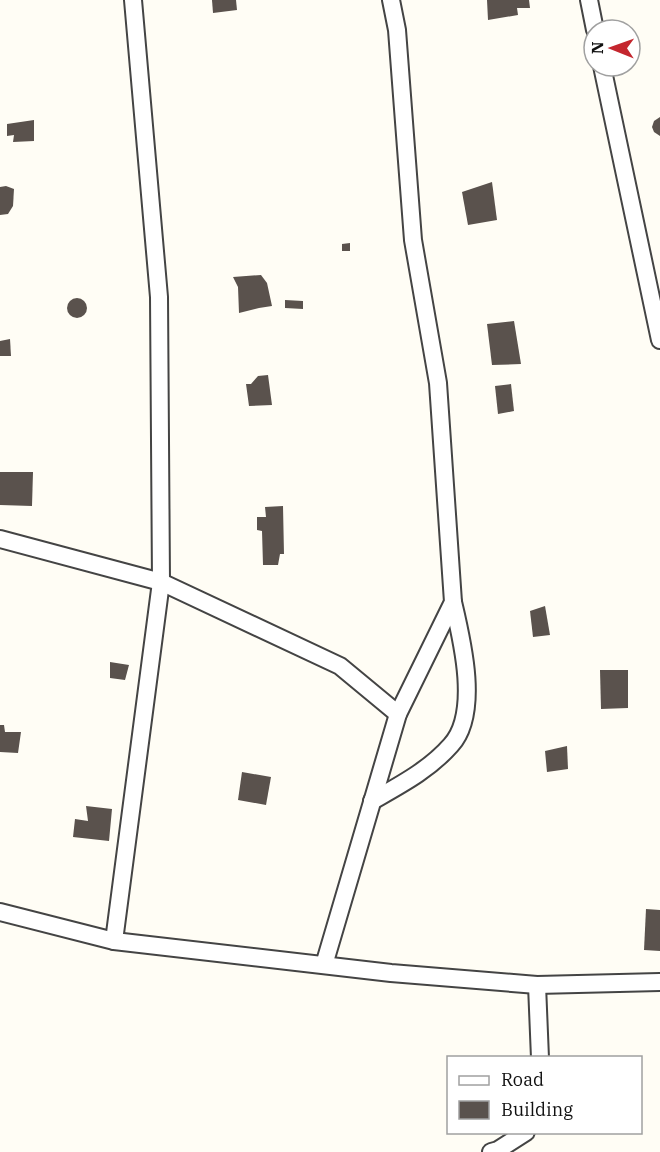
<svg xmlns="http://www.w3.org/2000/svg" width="660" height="1152" font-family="'IBM Plex Serif',serif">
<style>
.building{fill:#5a524d}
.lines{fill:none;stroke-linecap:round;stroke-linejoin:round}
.street-casing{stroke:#444;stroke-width:20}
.street{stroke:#fff;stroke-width:16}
</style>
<rect width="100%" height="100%" fill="#fffdf5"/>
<g class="building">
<polygon points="212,0 236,0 237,10 213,13"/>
<polygon points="487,0 529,0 530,8 517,8 518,15 488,20"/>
<polygon points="660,117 660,136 654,132 652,127 654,121"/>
<polygon points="34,120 34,141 13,142 14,135 7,136 7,124"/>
<polygon points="492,182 497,220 468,225 462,192"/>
<polygon points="6,186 14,189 13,206 8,214 0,215 0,187"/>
<polygon points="350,243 350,251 342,251 342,244"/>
<polygon points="261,275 267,283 272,306 259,308 239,313 238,287 233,277"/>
<circle cx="77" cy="308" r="10"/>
<polygon points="285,300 303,301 303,309 285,308"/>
<polygon points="514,321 521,364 492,365 487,324"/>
<polygon points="10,339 11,356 0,356 0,341"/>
<polygon points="268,375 272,405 249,406 246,384 251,384 258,376"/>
<polygon points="511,384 514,411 498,414 495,386"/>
<polygon points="0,472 33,472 32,506 0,505"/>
<polygon points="283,506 284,554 280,554 278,565 263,565 262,531 257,530 257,517 266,517 265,507"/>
<polygon points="545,606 550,635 533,637 530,611"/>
<polygon points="110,662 129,665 125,680 110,678"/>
<polygon points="600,670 628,670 628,708 601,709"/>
<polygon points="0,725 4,725 5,732 21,732 18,753 0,752"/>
<polygon points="567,746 568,769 547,772 545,751"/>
<polygon points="242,772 271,777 266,805 238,800"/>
<polygon points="86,806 112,809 109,841 73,837 75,819 88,821"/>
<polygon points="646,909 660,910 660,951 644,950"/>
</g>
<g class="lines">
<defs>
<g id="street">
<polyline points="589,0 595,30"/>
<polyline points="602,66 660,340"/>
<polyline points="0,539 161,582 340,666 398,714"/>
<path d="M372 801C400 785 429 770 451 745 480 713 462 640 453 602"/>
<polyline points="0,912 114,941 391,973 537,985 660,982"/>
<polyline points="114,941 161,582 159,297 133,0"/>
<polyline points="324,965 398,714 453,602 438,383 413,240 397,30 391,0"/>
<polyline points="537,985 540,1058"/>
<polyline points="491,1152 498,1150 526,1132"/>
</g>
</defs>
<use href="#street" class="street-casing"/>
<use href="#street" class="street"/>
</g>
<rect x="447" y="1056" width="195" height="78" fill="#ffffff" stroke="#a0a0a0" stroke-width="1.5"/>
<rect x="459" y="1076" width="30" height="9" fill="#ffffff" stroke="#a0a0a0" stroke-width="1.5"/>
<text x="501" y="1086" font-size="18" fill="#111111">Road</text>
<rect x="459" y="1101" width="30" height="18" fill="#5a524d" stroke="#a0a0a0" stroke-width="1.5"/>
<text x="501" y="1116" font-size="18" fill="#111111">Building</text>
<g transform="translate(612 48) rotate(271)"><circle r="28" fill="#ffffff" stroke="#a0a0a0" stroke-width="1.5"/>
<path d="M0-4.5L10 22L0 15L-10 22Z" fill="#c4262e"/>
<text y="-9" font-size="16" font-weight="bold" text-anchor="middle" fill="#111111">N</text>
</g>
</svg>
